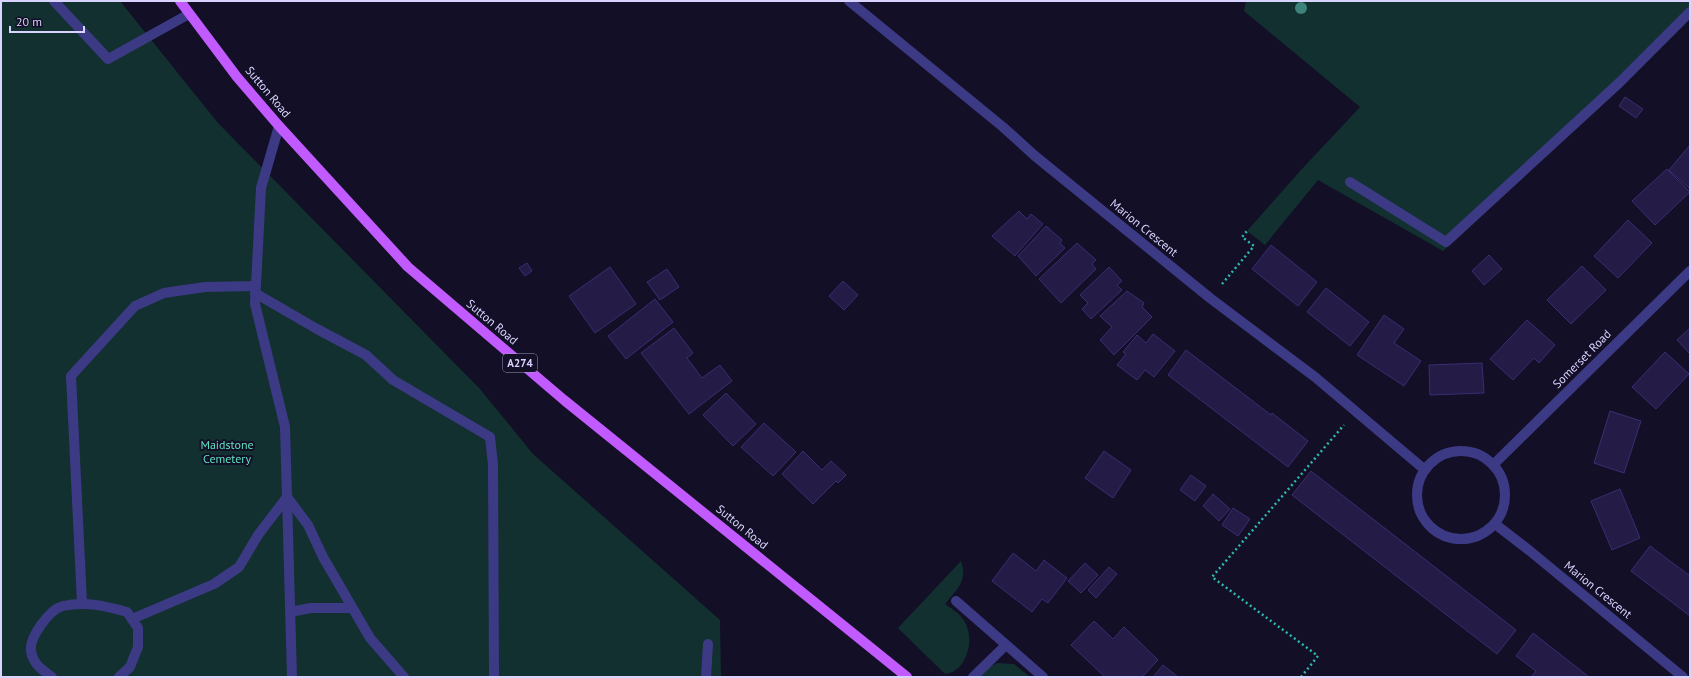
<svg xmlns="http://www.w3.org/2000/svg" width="1691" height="678" font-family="'PT Sans',sans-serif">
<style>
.green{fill:#12302f}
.building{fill:#241b47;stroke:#3b2d73}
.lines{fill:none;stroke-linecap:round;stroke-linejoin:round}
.path{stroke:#2fb8b0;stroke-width:2.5;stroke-dasharray:2 3;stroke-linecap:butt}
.minor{stroke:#3d3a85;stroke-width:10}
.major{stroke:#c25bff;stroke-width:10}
.tree{fill:#3d827b}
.labels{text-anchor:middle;stroke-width:4;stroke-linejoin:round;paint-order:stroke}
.shield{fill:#130f26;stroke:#9e99be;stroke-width:1}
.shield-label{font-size:11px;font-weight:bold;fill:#d9d4ff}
.street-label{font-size:12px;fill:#d9d4ff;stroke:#130f26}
.park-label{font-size:12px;fill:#5fe0c0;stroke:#130f26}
</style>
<rect width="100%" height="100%" fill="#130f26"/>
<g class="green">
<polygon points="1,1 120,1 218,123 480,389 533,454 720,620 721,677 1,677"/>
<polygon points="1246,1 1690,1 1690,15 1443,251 1318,180 1265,245 1247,231 1301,170 1360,107 1244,11"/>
<path d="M961 561C968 581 957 589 945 604 950 608 958 612 962 618 974 632 971 661 954 671 952 673 947 673 945 674L898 628Z"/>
<polygon points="997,663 1014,664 1030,677 979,677 986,669"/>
</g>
<g class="building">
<polygon points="1625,97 1643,109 1636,118 1619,106"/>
<polygon points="1690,145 1690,187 1689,188 1669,170"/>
<polygon points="1667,169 1690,192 1655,225 1632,201"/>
<polygon points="1019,211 1027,219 1031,214 1043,224 1015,256 992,236"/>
<polygon points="1628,220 1652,243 1618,278 1594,256"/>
<polygon points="1046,226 1062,240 1060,243 1065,248 1036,276 1018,256"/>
<polygon points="1077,243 1096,260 1092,264 1096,269 1061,303 1039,279"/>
<polygon points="1271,245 1317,282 1298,306 1252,269"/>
<polygon points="1489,255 1502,269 1484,285 1472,271"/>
<polygon points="527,263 532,271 525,276 519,268"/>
<polygon points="1582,266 1606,290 1571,324 1547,300"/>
<polygon points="610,267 636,304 595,333 569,296"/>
<polygon points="1109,267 1122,281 1117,285 1122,290 1091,319 1082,309 1088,303 1080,295"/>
<polygon points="667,269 679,287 660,300 647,282"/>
<polygon points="843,281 858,295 844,310 829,296"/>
<polygon points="1326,288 1369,322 1350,346 1307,312"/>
<polygon points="1127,291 1144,303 1142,307 1152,317 1114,355 1100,340 1112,327 1100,316"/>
<polygon points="655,299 673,322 626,359 608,336"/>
<polygon points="1384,315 1404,329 1394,343 1421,361 1404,386 1357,355"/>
<polygon points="1527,320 1555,345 1539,363 1534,358 1513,380 1490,359"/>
<polygon points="674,328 693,353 687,358 702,378 720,365 732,381 689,414 641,353"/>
<polygon points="1690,328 1690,354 1677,340"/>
<polygon points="1153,334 1175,351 1154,377 1145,370 1137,380 1117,365 1126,354 1123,352 1137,335 1146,343"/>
<polygon points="1186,350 1271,415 1272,413 1308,441 1288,467 1168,375"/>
<polygon points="1665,352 1689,374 1656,409 1632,387"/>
<polygon points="1482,363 1484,393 1430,395 1429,365"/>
<polygon points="726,393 756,424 733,446 703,415"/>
<polygon points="1610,411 1641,421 1624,473 1594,463"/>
<polygon points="764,423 796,452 773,476 741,447"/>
<polygon points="803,451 822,470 831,461 846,475 838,483 836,481 813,504 782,474"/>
<polygon points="1104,451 1131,470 1113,498 1085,478"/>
<polygon points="1311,471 1516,630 1497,654 1292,495"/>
<polygon points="1191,475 1206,486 1195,501 1180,490"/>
<polygon points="1620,489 1640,538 1612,550 1591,501"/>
<polygon points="1213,494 1230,509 1219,521 1203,506"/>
<polygon points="1233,508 1250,519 1238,536 1222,525"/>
<polygon points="1650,546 1690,576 1690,616 1631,571"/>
<polygon points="1013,553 1036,571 1044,560 1067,578 1048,603 1042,599 1032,612 992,581"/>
<polygon points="1085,563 1098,575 1081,593 1068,581"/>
<polygon points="1109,567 1117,574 1096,598 1088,590"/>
<polygon points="1094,621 1113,639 1124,627 1158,660 1142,677 1105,677 1071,645"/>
<polygon points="1533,633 1589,677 1531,677 1536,671 1516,656"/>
<polygon points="1163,665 1178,677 1153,677"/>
</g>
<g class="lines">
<g class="path">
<polyline points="1222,284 1254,246 1242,237 1247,231"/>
<polyline points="1301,677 1318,656 1212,577 1344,425"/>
</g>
<g class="minor">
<polyline points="54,1 108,59 189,14"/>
<polyline points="849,1 1003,127 1035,156 1210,298 1315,377 1425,470"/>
<polyline points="279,126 261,188 255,304 285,427 292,677"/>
<polyline points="1350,182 1446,242 1619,83 1690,12"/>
<polyline points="255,293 317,329 366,355 393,380 490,437 493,465 494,677"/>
<circle cx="1461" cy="495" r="44"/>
<polyline points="1493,465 1690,271"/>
<polyline points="1495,524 1530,551 1683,677"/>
<polyline points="956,601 1043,677"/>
<polyline points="82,603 71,376 135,306 164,293 205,287 255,286"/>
<polyline points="290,612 311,608 352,608"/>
<polyline points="132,619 214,584 239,567 258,535 287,497 308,525 323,557 370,638 404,677"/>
<path d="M52 677C42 670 33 664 31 651 29 637 50 609 63 606 85 601 106 606 127 612L138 628V647L130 667 119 677"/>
<polyline points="706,677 708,644"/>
<polyline points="973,677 1006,645"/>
</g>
<polyline class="major" points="180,1 237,77 279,126 408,267 564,400 907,677"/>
</g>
<circle class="tree" cx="1301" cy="8" r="6"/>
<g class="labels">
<rect class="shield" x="503" y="354" width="34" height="18" rx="3"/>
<g class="shield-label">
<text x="520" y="367">A274</text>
</g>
<g class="street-label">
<text transform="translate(268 92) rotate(50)" y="4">Sutton Road</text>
<text transform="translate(1144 228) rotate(39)" y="4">Marion Crescent</text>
<text transform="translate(492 322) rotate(40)" y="4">Sutton Road</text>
<text transform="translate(1582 359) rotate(-45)" y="4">Somerset Road</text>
<text transform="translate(742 527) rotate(39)" y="4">Sutton Road</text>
<text transform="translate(1598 590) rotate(39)" y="4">Marion Crescent</text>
</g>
<g class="park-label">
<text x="227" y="449">Maidstone<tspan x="227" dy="14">Cemetery</tspan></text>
</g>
</g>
<rect width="1691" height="678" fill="none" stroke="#d9d4ff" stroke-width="4"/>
<path d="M10 26v6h74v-6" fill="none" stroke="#d9d4ff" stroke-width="2"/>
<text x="16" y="26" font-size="12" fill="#d9d4ff" stroke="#130f26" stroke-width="3" paint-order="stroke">20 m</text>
</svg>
